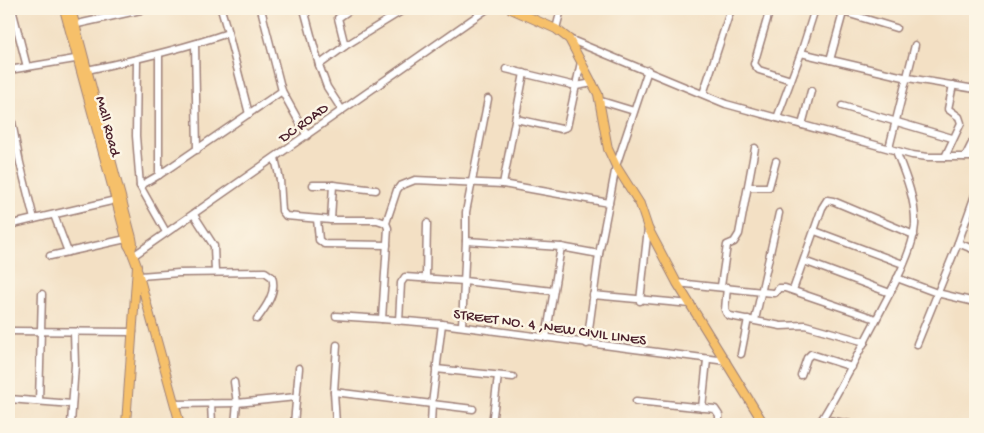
<svg xmlns="http://www.w3.org/2000/svg" width="984" height="433" font-family="'Gochi Hand',sans-serif">
<style>
.lines{fill:none;stroke-linecap:round;stroke-linejoin:round}
.minor-casing{stroke:#9e8078;stroke-width:9}
.major-casing{stroke:#9e8078;stroke-width:10}
.minor{stroke:#fff;stroke-width:6}
.major{stroke:#f6c06b;stroke-width:8}
.labels{text-anchor:middle;stroke-width:5;stroke-linejoin:round;paint-order:stroke}
.street-label{font-size:15px;fill:#4a1f2b;stroke:#fcf5e5}
</style>
<rect width="100%" height="100%" fill="#fcf5e5"/>
<filter id="ink" filterUnits="userSpaceOnUse"><feTurbulence type="fractalNoise" baseFrequency=".02" numOctaves="2"/><feDisplacementMap in="SourceGraphic" scale="10" xChannelSelector="R" yChannelSelector="G"/><feConvolveMatrix kernelMatrix="1 2 1 2 8 2 1 2 1" color-interpolation-filters="sRGB"/></filter>
<filter id="wash" filterUnits="userSpaceOnUse"><feTurbulence type="fractalNoise" baseFrequency=".0096" numOctaves="4" result="noise"/><feDisplacementMap in="SourceGraphic" scale="20" xChannelSelector="R" yChannelSelector="G"/><feGaussianBlur stdDeviation="1.12" result="paint"/><feColorMatrix in="noise" values="0 0 0 0 0 0 0 0 0 0 0 0 0 0 0 0 0 1.4 0 .05"/><feComposite in="paint" operator="in"/></filter>
<g filter="url(#wash)">
<rect width="100%" height="100%" fill="#f3e0c4"/>
</g>
<g filter="url(#ink)">
<g class="lines">
<defs>
<g id="minor">
<polyline points="12,9 27,67"/>
<polyline points="221,9 228,33 249,114"/>
<polyline points="261,9 282,91 307,136"/>
<polyline points="304,9 319,65"/>
<polyline points="770,9 754,64 759,70 791,80"/>
<polyline points="843,12 896,28"/>
<polyline points="73,25 145,9"/>
<polyline points="556,29 561,9"/>
<polyline points="569,39 726,104 912,155 928,157 975,157"/>
<polyline points="195,44 197,150"/>
<polyline points="345,46 338,18 351,9"/>
<polyline points="801,53 908,78 975,89"/>
<polyline points="137,60 136,136 140,186 166,232"/>
<polyline points="830,60 844,9"/>
<polyline points="506,69 576,86 593,83"/>
<polyline points="9,70 81,58"/>
<path d="M87 70C135 60 182 49 228 33"/>
<polyline points="703,94 731,9"/>
<polyline points="601,101 634,111"/>
<polyline points="842,106 952,138"/>
<polyline points="342,110 327,87 319,65 345,46 405,9"/>
<polyline points="9,116 12,122 20,163 34,219 9,225"/>
<polyline points="777,118 801,53 815,9"/>
<polyline points="516,119 561,129 567,127 581,62"/>
<polyline points="802,125 811,91"/>
<polyline points="889,148 915,45"/>
<polyline points="945,157 961,123 959,117 948,109 953,85"/>
<polyline points="965,157 975,137"/>
<polyline points="275,158 280,180 282,211 286,216 331,220 377,220 386,223 388,228 382,319 442,324"/>
<polyline points="159,175 159,54"/>
<polyline points="503,184 524,73"/>
<polyline points="313,185 333,185 376,190"/>
<polyline points="140,186 159,175 282,91"/>
<polyline points="748,187 769,187 776,161"/>
<polyline points="609,203 616,166 648,70"/>
<polyline points="54,215 68,252"/>
<polyline points="194,215 214,246 215,272"/>
<polyline points="34,219 120,199"/>
<polyline points="317,219 319,240 324,244 387,245"/>
<polyline points="331,220 333,185"/>
<polyline points="386,223 397,190 400,186 415,180 503,184 609,203 599,254 587,344"/>
<polyline points="815,231 903,264"/>
<polyline points="466,241 561,247 599,254"/>
<polyline points="958,243 975,250"/>
<polyline points="50,256 126,239"/>
<polyline points="133,256 487,9"/>
<polyline points="804,261 890,293"/>
<path d="M140 276 179 273 265 272 272 277C277 292 266 307 257 319"/>
<polyline points="426,277 427,223"/>
<polyline points="897,278 937,293 975,302"/>
<polyline points="677,283 773,293 775,293 779,288 785,288 876,319"/>
<polyline points="721,286 727,245 734,242 739,234 755,148"/>
<polyline points="727,287 725,310 727,314 730,316 781,326 805,325 865,342"/>
<polyline points="793,290 822,208 827,200 833,201 914,235"/>
<polyline points="593,295 691,304"/>
<polyline points="640,301 648,228"/>
<polyline points="336,316 382,319"/>
<polyline points="755,320 779,213"/>
<polyline points="399,321 401,283 405,277 464,281 553,291"/>
<polyline points="462,326 466,241 466,212 488,99"/>
<polyline points="9,331 133,332"/>
<polyline points="546,338 561,247"/>
<polyline points="917,344 958,243 975,195"/>
<polyline points="741,354 748,319"/>
<polyline points="436,369 513,377"/>
<polyline points="801,375 807,358 811,354 852,367"/>
<polyline points="234,382 237,403 235,424"/>
<polyline points="334,392 473,409"/>
<polyline points="9,399 72,404"/>
<polyline points="39,401 42,294"/>
<polyline points="636,401 715,409 719,415 719,424"/>
<polyline points="211,403 212,424"/>
<polyline points="175,404 237,403 296,397"/>
<polyline points="702,408 707,360"/>
<polyline points="822,419 850,424"/>
<polyline points="71,424 75,365 74,332"/>
<polyline points="294,424 299,368"/>
<polyline points="336,424 334,392 337,345"/>
<polyline points="431,424 432,404 442,324 726,361"/>
<polyline points="492,424 498,376"/>
<path d="M819 424C840 391 857 355 876 320 889 294 913 254 915 225 916 200 905 174 896 151"/>
</g>
<g id="major">
<polyline points="64,9 128,245 131,250 137,266 126,424"/>
<polyline points="71,9 132,238 133,244 131,250"/>
<polyline points="511,9 556,29 569,39 598,94 608,149 616,166 640,204 648,228 677,283 764,424"/>
<polyline points="138,272 180,424"/>
</g>
</defs>
<use href="#minor" class="minor-casing"/>
<use href="#major" class="major-casing"/>
<use href="#minor" class="minor"/>
<use href="#major" class="major"/>
</g>
</g>
<g class="labels">
<g class="street-label">
<text transform="translate(303 122) rotate(-36)" y="5">DC ROAD</text>
<text transform="translate(109 126) rotate(75)" y="5">Mall Road</text>
<text transform="translate(550 326) rotate(8)" y="5">STREET NO. 4 ,NEW CIVIL LINES</text>
</g>
</g>
<rect width="984" height="433" fill="none" stroke="#fcf5e5" stroke-width="30"/>
</svg>
